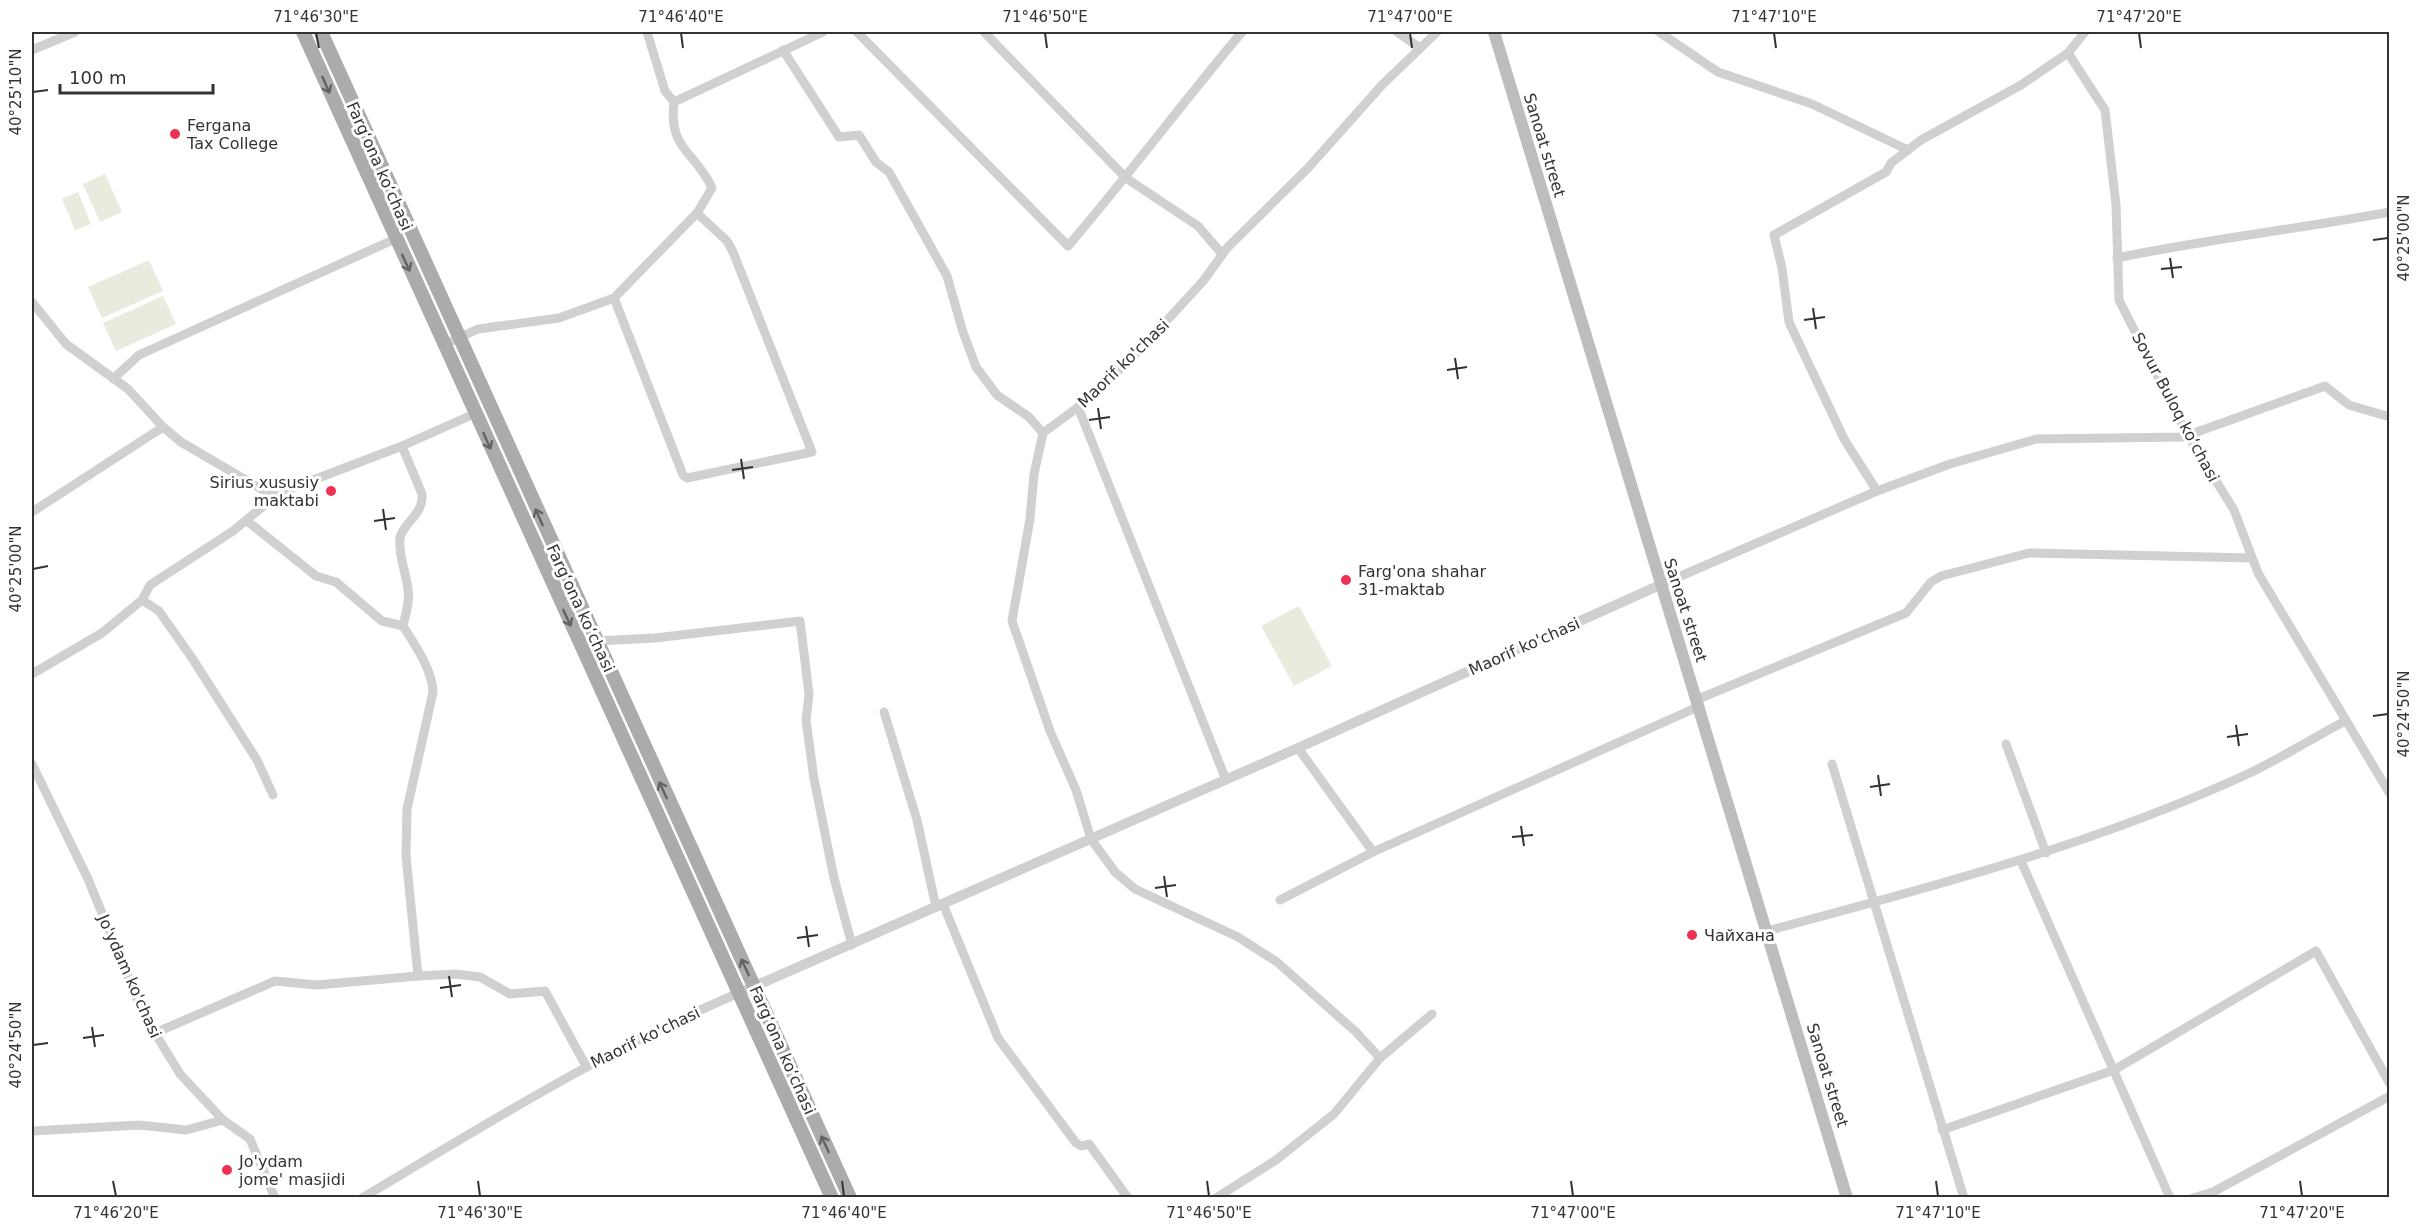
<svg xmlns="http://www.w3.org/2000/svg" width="2421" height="1229" font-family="'DejaVu Sans',sans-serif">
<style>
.park{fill:#e7ecde}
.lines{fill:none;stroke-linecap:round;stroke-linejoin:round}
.minor{stroke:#d0d0d0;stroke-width:9}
.tertiary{stroke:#d0d0d0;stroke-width:10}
.secondary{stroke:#bdbdbd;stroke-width:12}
.primary{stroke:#ababab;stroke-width:14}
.oneway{stroke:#636363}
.ticks{fill:none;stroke:#333;stroke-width:2}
.poi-dot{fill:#ee3053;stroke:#fff;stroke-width:2}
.labels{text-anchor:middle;stroke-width:6;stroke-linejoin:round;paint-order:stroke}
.poi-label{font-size:16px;fill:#333;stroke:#fff;text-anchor:start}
.street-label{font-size:16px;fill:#333;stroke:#fff}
.neatline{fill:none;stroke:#333;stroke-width:2}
.ticks-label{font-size:15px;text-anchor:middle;fill:#333}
</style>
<rect width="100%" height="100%" fill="#fff"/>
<g class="park">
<polygon points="105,174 122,212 100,222 83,184"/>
<polygon points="78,192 91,224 75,230 62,199"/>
<polygon points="149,260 163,291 102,318 88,287"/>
<polygon points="163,296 176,324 116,351 103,323"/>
<polygon points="1299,606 1332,666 1294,686 1261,626"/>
</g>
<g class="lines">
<g class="minor">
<polyline points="647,32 665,91 674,102"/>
<path d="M857 32 1068 246C1128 176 1183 102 1242 32"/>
<polyline points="984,32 1126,178 1198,226 1222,254"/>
<polyline points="1397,32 1420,48"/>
<polyline points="1659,32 1718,72 1812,104 1908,150"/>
<polyline points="32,50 75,32"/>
<polyline points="783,50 839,137 859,135 876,162 889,172 947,276 963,332 976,367 997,395 1029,417 1043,433"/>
<polyline points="2068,53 2105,110 2116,205 2119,300 2187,434 2234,510 2258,573 2390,794"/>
<path d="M697 213 712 188C696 152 668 150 674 102L823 32"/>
<path d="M2117 258C2207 239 2299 229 2390 212"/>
<polyline points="32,302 66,344 128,389 163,427 181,442 261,489 279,493"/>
<polyline points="443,345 478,329 559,318 614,298 697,213 727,241 733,252 812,452 687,478 683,475 614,298"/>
<polyline points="113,379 139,355 395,239"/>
<polyline points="1078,407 1226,780"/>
<path d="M402 446 422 494C424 515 403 522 400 538 398 555 406 572 408 589 410 601 406 613 403 626"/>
<polyline points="1877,491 1844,439 1789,322 1782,268 1774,235 1886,172 1891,163 1921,140 2021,85 2068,53 2085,32"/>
<polyline points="32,512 163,427"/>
<polyline points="1660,585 1877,491 1950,464 2036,439 2183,437 2325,386 2349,405 2390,417"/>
<polyline points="142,600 159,611 192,658 257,760 273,795"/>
<polyline points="596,641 655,638 800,621 809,694 806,720 814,779 834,878 852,945"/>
<polyline points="32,674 102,633 142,600 150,585 233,531 279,493 402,446 474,414"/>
<polyline points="1698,699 1906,613 1931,582 1941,576 2029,553 2252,558"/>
<polyline points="884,712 917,820 936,907"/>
<polyline points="2006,744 2046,853"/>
<polyline points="1298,748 1373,852"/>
<polyline points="32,764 88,879 140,1006 155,1033 180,1074 223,1120 250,1139 275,1198"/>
<polyline points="1832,764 1964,1198"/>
<polyline points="2021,861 2170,1198"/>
<polyline points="1280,900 1373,852 1700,706"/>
<polyline points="943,904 998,1038 1076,1143 1081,1146 1089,1144 1128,1198"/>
<path d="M1767 931C1928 888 2089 846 2241 777 2277 761 2311 739 2345 721"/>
<polyline points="418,976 456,974 480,977 510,994 545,991 586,1066"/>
<path d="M155 1033 275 981 317 985 418 976 406 856 407 809 433 692C432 669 415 645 403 626L382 621 336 582 316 576 247 521"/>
<polyline points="1380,1058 1356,1032 1277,962 1238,937 1135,889 1115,872 1091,839 1076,790 1050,731 1012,621 1030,519 1034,474 1043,433 1093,396 1148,341 1204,280 1227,248 1308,168 1382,85 1437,32"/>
<polyline points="1942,1130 2114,1070 2316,951 2390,1084"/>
<polyline points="32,1131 139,1125 186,1130 223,1120"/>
<path d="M362 1198C485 1125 606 1049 739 993"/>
<polyline points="1216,1198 1276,1160 1334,1114 1380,1058 1432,1014"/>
<polyline points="2193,1198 2213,1192 2390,1096"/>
</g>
<polyline class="tertiary" points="739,993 1298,748 1660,585"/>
<polyline class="secondary" points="1494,32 1847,1198"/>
<g class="primary">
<polyline points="303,32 832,1198"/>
<polyline points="321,32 850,1198"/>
</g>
</g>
<defs><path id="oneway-shaft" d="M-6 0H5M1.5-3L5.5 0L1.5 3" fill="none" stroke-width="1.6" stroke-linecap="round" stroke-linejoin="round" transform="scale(1.5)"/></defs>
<g class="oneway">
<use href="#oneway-shaft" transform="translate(326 85) rotate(66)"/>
<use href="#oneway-shaft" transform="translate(406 263) rotate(65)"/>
<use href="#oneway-shaft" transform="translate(487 441) rotate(66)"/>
<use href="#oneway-shaft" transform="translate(539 517) rotate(-114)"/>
<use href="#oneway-shaft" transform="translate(567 618) rotate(65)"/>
<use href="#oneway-shaft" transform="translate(663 790) rotate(-115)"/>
<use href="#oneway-shaft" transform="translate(745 967) rotate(-115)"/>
<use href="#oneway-shaft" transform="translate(825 1144) rotate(-115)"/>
</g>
<path class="ticks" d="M316 33 319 48M681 33 683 48M1045 33 1047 48M1410 33 1412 48M1774 33 1776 48M2139 33 2141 48M33 92 48 90M2373 240 2388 238M2170 258 2173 278M2161 269 2182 267M1813 308 1816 329M1804 320 1825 317M1455 358 1458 379M1447 370 1467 367M1098 408 1101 429M1089 420 1110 417M741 459 744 479M732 470 753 467M383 509 386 530M374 521 395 518M33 569 48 566M2373 716 2388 714M2236 725 2239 746M2227 737 2248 734M1878 775 1881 796M1870 787 1890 784M1521 826 1524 846M1512 837 1533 835M1164 876 1167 897M1155 888 1176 885M806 926 809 947M797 938 818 935M449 976 452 997M440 988 461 985M92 1027 95 1047M83 1038 104 1035M33 1045 48 1043M113 1181 116 1196M478 1181 480 1196M842 1181 844 1196M1207 1181 1209 1196M1571 1181 1573 1196M1936 1181 1938 1196M2300 1181 2302 1196"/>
<g class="poi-dot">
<circle cx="175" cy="134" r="6"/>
<circle cx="331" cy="491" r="6"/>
<circle cx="1346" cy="580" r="6"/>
<circle cx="1692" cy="935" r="6"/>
<circle cx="227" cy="1170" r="6"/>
</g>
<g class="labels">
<g class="poi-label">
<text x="187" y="131">Fergana<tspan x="187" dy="18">Tax College</tspan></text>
<text x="319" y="488" text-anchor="end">Sirius xususiy<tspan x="319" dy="18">maktabi</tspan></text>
<text x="1358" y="577">Farg'ona shahar<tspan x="1358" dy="18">31-maktab</tspan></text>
<text x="1704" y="941">Чайхана</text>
<text x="239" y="1167">Jo'ydam<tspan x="239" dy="18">jome' masjidi</tspan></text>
</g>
<g class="street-label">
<text transform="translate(1545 145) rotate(73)" y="6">Sanoat street</text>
<text transform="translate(380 166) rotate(66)" y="6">Fargʻona koʻchasi</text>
<text transform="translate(1123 363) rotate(-44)" y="6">Maorif ko'chasi</text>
<text transform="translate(2176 407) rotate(62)" y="6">Sovur Buloq koʻchasi</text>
<text transform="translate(581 608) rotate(65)" y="6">Fargʻona koʻchasi</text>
<text transform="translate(1686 610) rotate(72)" y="6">Sanoat street</text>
<text transform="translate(1524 646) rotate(-24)" y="6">Maorif ko'chasi</text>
<text transform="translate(130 976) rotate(66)" y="6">Jo'ydam ko'chasi</text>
<text transform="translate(645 1037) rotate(-26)" y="6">Maorif ko'chasi</text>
<text transform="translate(783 1050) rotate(66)" y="6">Fargʻona koʻchasi</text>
<text transform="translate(1828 1075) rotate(73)" y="6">Sanoat street</text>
</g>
</g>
<rect width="2421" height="1229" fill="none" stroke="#ffffff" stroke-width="66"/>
<path d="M60 84v9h153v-9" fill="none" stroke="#333333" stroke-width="3"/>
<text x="69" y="84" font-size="18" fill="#333333" stroke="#ffffff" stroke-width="4.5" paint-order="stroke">100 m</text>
<rect x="33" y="33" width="2355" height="1163" class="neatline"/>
<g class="ticks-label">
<text x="316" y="22">71°46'30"E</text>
<text x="681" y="22">71°46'40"E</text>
<text x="1045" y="22">71°46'50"E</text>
<text x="1410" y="22">71°47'00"E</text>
<text x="1774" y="22">71°47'10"E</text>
<text x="2139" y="22">71°47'20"E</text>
<text transform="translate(16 92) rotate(-90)" y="5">40°25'10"N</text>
<text transform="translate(2404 238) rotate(-90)" y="5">40°25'00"N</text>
<text transform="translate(16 569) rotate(-90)" y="5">40°25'00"N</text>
<text transform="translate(2404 714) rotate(-90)" y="5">40°24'50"N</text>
<text transform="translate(16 1045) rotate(-90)" y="5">40°24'50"N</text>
<text x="116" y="1218">71°46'20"E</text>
<text x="480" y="1218">71°46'30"E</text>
<text x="844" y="1218">71°46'40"E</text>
<text x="1209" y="1218">71°46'50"E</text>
<text x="1573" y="1218">71°47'00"E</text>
<text x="1938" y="1218">71°47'10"E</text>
<text x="2302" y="1218">71°47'20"E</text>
</g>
</svg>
